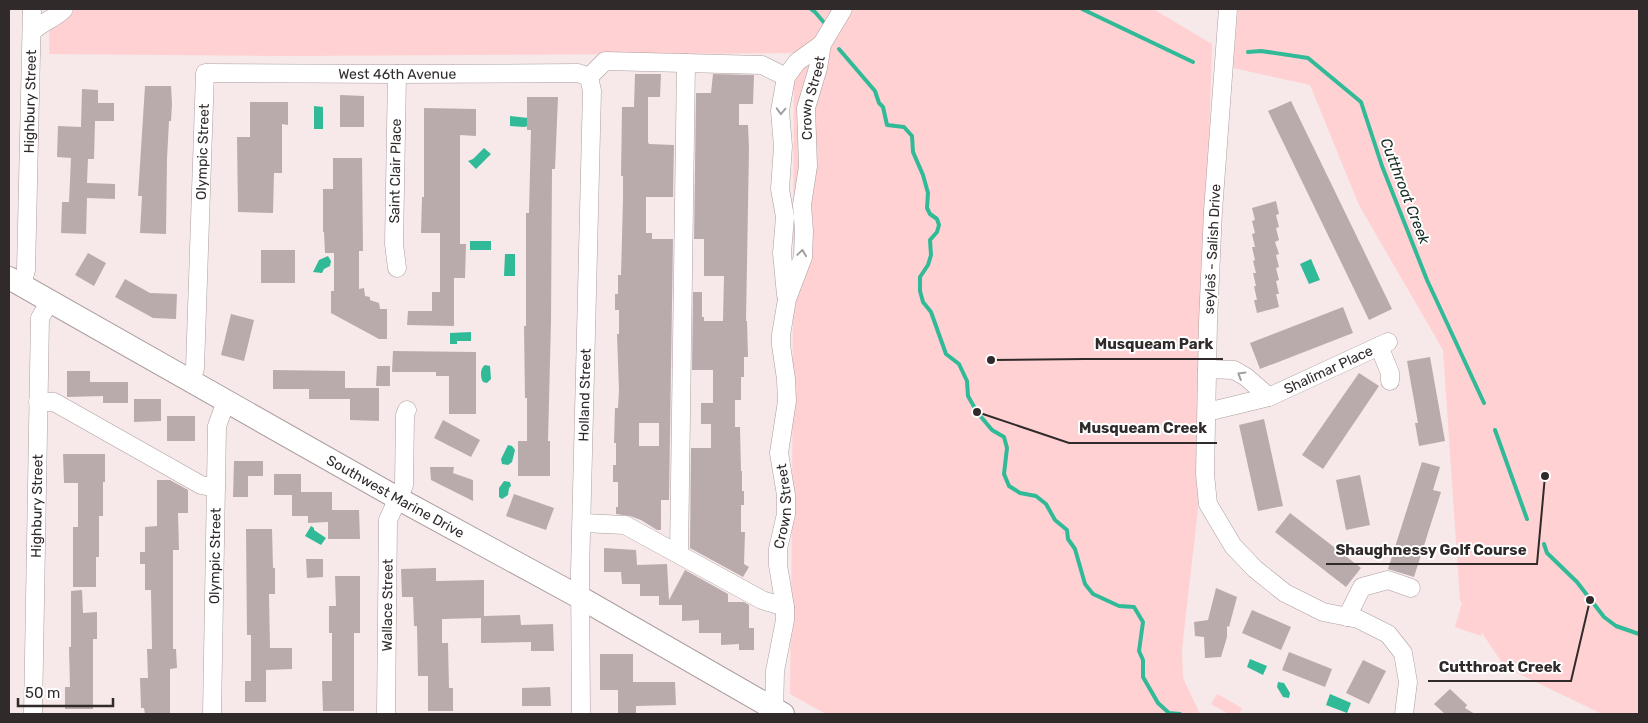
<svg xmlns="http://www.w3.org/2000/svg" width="1648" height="723" font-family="Rubik,sans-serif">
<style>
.green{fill:#ffd1d3}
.water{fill:#31ba97}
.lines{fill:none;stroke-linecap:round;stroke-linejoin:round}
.stream{stroke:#31ba97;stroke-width:4}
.building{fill:#b9abac;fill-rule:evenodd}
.minor-casing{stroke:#ac9f9f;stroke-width:19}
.major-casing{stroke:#ac9f9f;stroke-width:24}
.minor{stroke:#fff;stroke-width:18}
.major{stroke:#fff;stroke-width:22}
.oneway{stroke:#a29fa0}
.labels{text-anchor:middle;stroke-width:4;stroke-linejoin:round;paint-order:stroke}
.street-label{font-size:14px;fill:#302a2b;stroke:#fff}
.water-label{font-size:15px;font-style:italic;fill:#192f28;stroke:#fff}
.leader{fill:none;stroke:#302a2b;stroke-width:2}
.callout-dot{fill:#302a2b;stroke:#fff;stroke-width:2}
.callout-label{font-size:15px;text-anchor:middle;font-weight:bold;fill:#302a2b;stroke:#fff;stroke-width:4;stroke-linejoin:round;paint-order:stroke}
</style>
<rect width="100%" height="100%" fill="#f7e8e9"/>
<g class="green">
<polygon points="50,9 1153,9 1212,44 1198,509 1182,649 1183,678 1200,714 826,714 790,694 792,519 794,53 287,56 49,54"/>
<polygon points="1238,9 1639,9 1639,714 1602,714 1505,667 1482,633 1481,636 1455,627 1462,603 1460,601 1443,350 1359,205 1310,85 1233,68"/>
<polygon points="1217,694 1242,708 1239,714 1229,714 1211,704"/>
</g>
<g class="water">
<polygon points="314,106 323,107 323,129 314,129"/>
<polygon points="510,116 528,118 528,126 524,127 510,126"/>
<polygon points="484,148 491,154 476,169 468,161 473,159"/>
<rect x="470" y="241" width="21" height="9"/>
<polygon points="505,254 515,254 515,276 504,276"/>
<polygon points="328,256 331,261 330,266 324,269 322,273 313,272 319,260"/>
<polygon points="1311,259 1320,280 1309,284 1300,264"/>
<polygon points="471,332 471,341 457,341 457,344 450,344 450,333"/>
<path d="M485 365 490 366 491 379 487 383 483 382C480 377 480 368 485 365Z"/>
<polygon points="508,445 512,446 515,450 512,462 508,465 502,464 501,459"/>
<polygon points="504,481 510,482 511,486 509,488 508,495 502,499 499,497 499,488"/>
<polygon points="311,526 314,528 314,530 326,538 321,545 305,536"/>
<polygon points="1250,659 1267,666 1263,675 1247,667"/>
<polygon points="1278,682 1284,683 1290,693 1289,698 1283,697 1277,687"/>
<polygon points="1330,694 1351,703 1347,713 1326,705"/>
</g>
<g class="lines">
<g class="stream">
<path d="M811 9C818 13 820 20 827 25"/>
<polyline points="1082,9 1193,62"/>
<polyline points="839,49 875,91 879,103 883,107 887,125 904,127 912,136 913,152 923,175 928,193 927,208 930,214 937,219 939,225 937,232 930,240 931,255 928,265 920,277 920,291 923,302 931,312 946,354 959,364 967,381 968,396 977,412 992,430 1004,437 1007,448 1004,474 1009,486 1020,493 1036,496 1046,504 1055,520 1067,530 1068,539 1075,549 1085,584 1093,594 1119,606 1134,607 1143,622 1139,651 1143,660 1143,677 1158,703 1169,713 1180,714"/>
<polyline points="1248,52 1261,51 1308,58 1361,102 1382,166 1427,280 1484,403"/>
<polyline points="1495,430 1527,519"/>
<polyline points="1544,544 1547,553 1577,582 1604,617 1616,626 1639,634"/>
</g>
</g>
<g class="building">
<path d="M635 74H661L660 97H648V142L649 144 674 145 673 197H646V233H652V239H673L669 500H661V530H657L641 520 630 516 616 514V507H618V482H613V465H616V443H614L615 408H618L619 390 617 334H619V310H615V294H618V275H621L623 199V176H621L622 107H634ZM639 423H659V446H639Z"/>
<polygon points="713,74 754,75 753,104 739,104 739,125 748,125 749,148 746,321 747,321 748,357 744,357 744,377 741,377 741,400 735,400 735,427 740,427 741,471 742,471 742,491 744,491 744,505 741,505 741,532 745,532 744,564 749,567 743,577 690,548 691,448 711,448 711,424 701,424 701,403 713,403 713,370 692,370 693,292 702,292 702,317 704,317 704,321 723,321 724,276 704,276 704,239 694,239 696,93 711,93"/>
<polygon points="145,86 171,86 172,104 171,121 169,121 167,159 166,234 140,233 142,196 138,196"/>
<polygon points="82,89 98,90 98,103 114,103 114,121 95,121 94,159 88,159 87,183 115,184 115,199 87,198 86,234 61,233 62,202 69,202 71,158 57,157 58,126 81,127"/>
<polygon points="340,95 364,96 364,127 340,127"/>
<polygon points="527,97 558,97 555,169 552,169 551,321 548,441 550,441 550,476 518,476 518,441 527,441 527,398 525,398 524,326 526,326 526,213 529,213 531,130 527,130"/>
<polygon points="1291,101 1392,309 1369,320 1268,111"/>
<polygon points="250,102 288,102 288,125 282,124 282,173 274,173 273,213 238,212 237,137 250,137"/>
<polygon points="424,108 476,109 476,136 460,135 460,244 466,244 465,278 454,278 454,326 407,325 408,311 432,311 432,292 440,292 440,233 421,233 422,197 424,197"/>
<polygon points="333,158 362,158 363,251 359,251 359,289 364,288 365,296 370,297 370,300 379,303 380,309 387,309 387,339 379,339 331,313 331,291 334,291 334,253 325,253 324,232 323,232 323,189 333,189"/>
<polygon points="1276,201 1279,214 1276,215 1279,227 1276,228 1279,240 1275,242 1279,254 1276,255 1279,267 1276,268 1279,280 1276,281 1279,294 1276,294 1279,307 1257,313 1254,300 1257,300 1254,286 1256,286 1253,273 1256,273 1253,261 1255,260 1252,247 1255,247 1252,234 1255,233 1252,221 1255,220 1252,208"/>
<rect x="261" y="250" width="34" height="33"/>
<polygon points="88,253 106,263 94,286 75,275"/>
<polygon points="125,279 150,293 177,294 176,319 153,318 115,297"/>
<polygon points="1343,307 1353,333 1260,369 1250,343"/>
<polygon points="231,314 254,320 244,361 221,355"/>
<polygon points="393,351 476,352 476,414 449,414 449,376 436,376 436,372 392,372"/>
<polygon points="1430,357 1445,441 1419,446 1415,423 1418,423 1407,361"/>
<polygon points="377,366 390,366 390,386 376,386"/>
<polygon points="273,370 345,371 345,388 379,388 379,421 350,420 350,399 309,399 309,389 273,389"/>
<polygon points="67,371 90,371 90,382 128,382 128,403 103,403 103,396 67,397"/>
<polygon points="1359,373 1379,386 1323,469 1302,455"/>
<polygon points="134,399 161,399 161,421 134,422"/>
<rect x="167" y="416" width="28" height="25"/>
<polygon points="1264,419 1283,506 1258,511 1239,425"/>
<polygon points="443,420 480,440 471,457 434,438"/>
<polygon points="63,454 105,454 105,482 103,482 103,516 99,516 99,557 96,557 96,587 73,587 73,527 78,527 78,483 64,483"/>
<polygon points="234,461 263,461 263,476 248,476 248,497 233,497"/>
<polygon points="1422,462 1440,467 1433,490 1441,492 1414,577 1388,569"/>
<polygon points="430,467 454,467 453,473 473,480 473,501 431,480"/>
<polygon points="274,474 301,474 301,492 332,492 332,510 359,510 360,539 328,539 328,522 308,523 308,516 292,516 292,495 274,495"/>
<polygon points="1360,475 1370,525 1346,530 1336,480"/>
<polygon points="157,480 170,480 188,490 188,513 178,513 179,550 173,550 173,649 176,649 177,668 170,669 170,714 145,714 144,708 141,708 140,678 148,678 147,649 152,649 151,590 145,590 145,564 140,564 140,552 145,552 145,527 157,526"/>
<polygon points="514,494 554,508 546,530 506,516"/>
<polygon points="1290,513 1361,568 1346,587 1275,532"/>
<polygon points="246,529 272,529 273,568 275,568 275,594 269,594 270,648 292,648 292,669 266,670 266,702 245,702 245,681 251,681 251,635 247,635"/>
<polygon points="604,548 636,550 637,565 667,564 669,600 685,570 728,594 728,602 744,602 749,605 749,628 754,628 754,650 739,650 739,644 721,645 721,633 699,633 699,620 682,621 682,605 659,605 659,596 640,596 640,584 622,584 621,572 604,572"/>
<polygon points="306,559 323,559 323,577 307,578"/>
<polygon points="436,568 436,581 484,580 484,616 520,615 521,625 553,624 554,651 531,651 531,642 481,643 481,618 442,619 442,643 448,643 449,688 453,688 453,711 428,711 428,676 418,676 417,626 414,626 413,597 402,597 401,569"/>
<polygon points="335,576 360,576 360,633 354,633 354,711 323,711 322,681 332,681 332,633 329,633 329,606 336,606"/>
<polygon points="1216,588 1237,597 1229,627 1227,626 1227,637 1221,657 1205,658 1204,637 1195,636 1194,622 1208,620"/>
<polygon points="82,590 83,613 97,612 97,639 93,639 93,709 65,709 65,687 70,687 69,647 71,647 71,591"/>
<polygon points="1252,610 1291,627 1281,650 1242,633"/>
<polygon points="1289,652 1332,669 1325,687 1282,670"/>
<polygon points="600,654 633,654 633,682 675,682 676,705 636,706 636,714 618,714 618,690 600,690"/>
<polygon points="1363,660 1386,671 1369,704 1346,693"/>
<polygon points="550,687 551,706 522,706 522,688"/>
<polygon points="1450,689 1467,705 1465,708 1475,714 1445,714 1434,704"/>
</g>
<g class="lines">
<defs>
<g id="minor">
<polyline points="1228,9 1213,211 1208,322 1205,474 1208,504 1233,546 1255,569 1285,593 1323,612 1358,619 1388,634 1403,653 1408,682 1404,714"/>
<path d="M32 32C41 22 55 19 64 9"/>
<polyline points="397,74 394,244 397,268"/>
<polyline points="589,77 605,61 762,65 786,77"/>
<path id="s1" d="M22 285 26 270 32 9"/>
<polyline points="786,295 782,253 785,217 780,189 783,146 780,111 786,77 797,62 822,44"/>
<polyline points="1379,346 1390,373 1390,381"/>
<polyline points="1207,369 1234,370 1246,377 1269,397"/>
<path id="s2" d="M191 381 195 368 205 73 397 74 578 73 589 77"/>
<polyline points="38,402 54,402 201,485 216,488"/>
<path id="s3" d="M1207 412 1269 397 1388 342"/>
<polyline points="583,523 625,525 762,600 785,607"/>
<polyline points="679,554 686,63"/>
<polyline points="1347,617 1362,587 1388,580 1411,588"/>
<path id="s4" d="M33 714 40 318 50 301"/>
<path id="s5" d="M212 714 217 426 226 401"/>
<path id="s6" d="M386 714 388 520 404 485 405 415 407 410"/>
<path id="s7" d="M581 714 580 573 592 91 589 77"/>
<path id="s8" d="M774 714 775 671 785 620V607L778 565V549L786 514V495L779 453 787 401 786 379 781 345V335L787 299 803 257 804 231 802 205 808 166 806 108 818 68 822 44 843 9"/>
</g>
<g id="major">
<path id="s9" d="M9 278 399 499 581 598 783 714"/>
</g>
</defs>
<use href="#minor" class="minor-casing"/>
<use href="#major" class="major-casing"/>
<use href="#minor" class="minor"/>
<use href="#major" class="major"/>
</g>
<defs><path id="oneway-chevron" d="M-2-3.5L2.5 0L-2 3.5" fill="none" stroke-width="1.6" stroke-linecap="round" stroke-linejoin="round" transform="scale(1.25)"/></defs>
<g class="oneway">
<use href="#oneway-chevron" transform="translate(781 111) rotate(92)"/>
<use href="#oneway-chevron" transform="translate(802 253) rotate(-82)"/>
<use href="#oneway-chevron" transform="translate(1241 375) rotate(-149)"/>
</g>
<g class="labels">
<g class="street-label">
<text dy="5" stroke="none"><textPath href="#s2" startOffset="501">West 46th Avenue</textPath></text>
<text dy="5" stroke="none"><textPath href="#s8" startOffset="625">Crown Street</textPath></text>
<text dy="5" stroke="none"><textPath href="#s1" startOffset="184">Highbury Street</textPath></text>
<text dy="5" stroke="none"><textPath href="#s2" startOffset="230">Olympic Street</textPath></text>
<text transform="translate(395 171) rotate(-89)" y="5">Saint Clair Place</text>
<text transform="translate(1212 249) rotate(-87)" y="5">seyləš - Salish Drive</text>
<text dy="5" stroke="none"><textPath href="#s3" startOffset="129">Shalimar Place</textPath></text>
<text dy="5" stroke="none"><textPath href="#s7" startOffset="319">Holland Street</textPath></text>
<text dy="5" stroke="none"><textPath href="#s9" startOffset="444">Southwest Marine Drive</textPath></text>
<text dy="5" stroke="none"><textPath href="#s4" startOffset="208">Highbury Street</textPath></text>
<text dy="5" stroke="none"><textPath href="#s8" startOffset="210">Crown Street</textPath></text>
<text dy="5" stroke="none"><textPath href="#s5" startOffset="158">Olympic Street</textPath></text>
<text dy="5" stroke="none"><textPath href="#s6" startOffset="109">Wallace Street</textPath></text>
</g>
<g class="water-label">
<text transform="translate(1405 191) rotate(69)" y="5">Cutthroat Creek</text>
</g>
</g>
<path class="leader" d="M991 360L1085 359H1223M977 412L1069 443H1217M1545 476L1537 564H1326M1590 600L1571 681H1428"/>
<g class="callout-dot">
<circle cx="991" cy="360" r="5"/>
<circle cx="977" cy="412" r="5"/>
<circle cx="1545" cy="476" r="5"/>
<circle cx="1590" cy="600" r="5"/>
</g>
<g class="callout-label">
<text x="1154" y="349">Musqueam Park</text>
<text x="1143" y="433">Musqueam Creek</text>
<text x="1431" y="555">Shaughnessy Golf Course</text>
<text x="1500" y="672">Cutthroat Creek</text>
</g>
<rect width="1648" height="723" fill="none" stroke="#302a2b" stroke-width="20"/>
<path d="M18 698v8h95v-8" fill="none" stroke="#302a2b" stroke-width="2.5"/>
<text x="25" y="698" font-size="15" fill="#302a2b" stroke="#ffffff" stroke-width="4" paint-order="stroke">50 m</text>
</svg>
